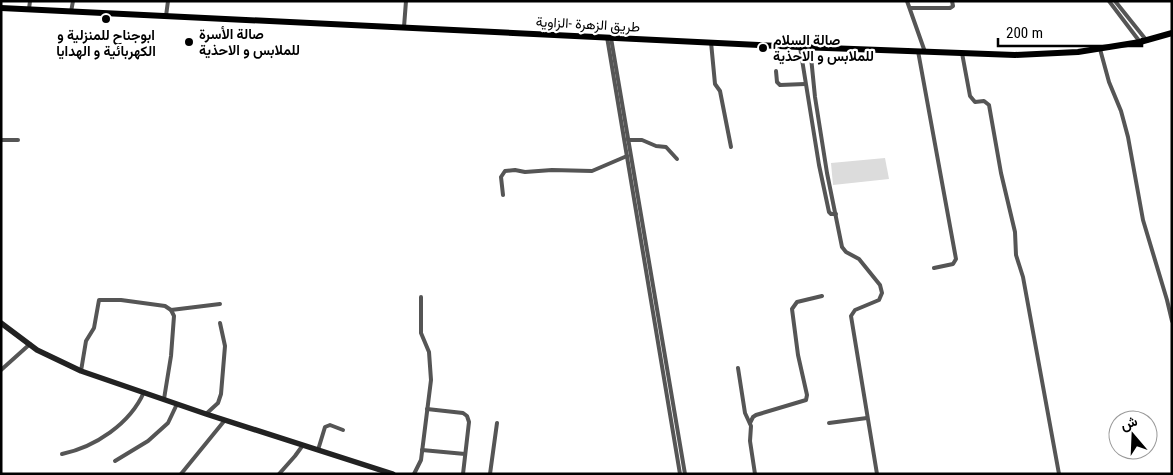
<svg xmlns="http://www.w3.org/2000/svg" width="1173" height="475" font-family="'Roboto Condensed',Vazirmatn,sans-serif">
<style>
.green{fill:#dcdcdc}
.lines{fill:none;stroke-linecap:round;stroke-linejoin:round}
.street{stroke:#555;stroke-width:4}
.secondary{stroke:#222;stroke-width:5.5}
.primary{stroke:#000;stroke-width:6}
.poi-dot{fill:#000;stroke:#fff;stroke-width:2}
.labels{text-anchor:middle;stroke-width:4.5;stroke-linejoin:round;paint-order:stroke}
.street-label{font-size:14px;fill:#000;stroke:#fff}
.poi-label{font-size:14px;font-weight:bold;fill:#000;stroke:#fff;text-anchor:start}
</style>
<rect width="100%" height="100%" fill="#fff"/>
<polygon class="green" points="885,158 889,179 833,185 831,163"/>
<g class="lines">
<g class="street">
<polyline points="907,1 925,52"/>
<polyline points="1109,1 1140,42"/>
<polyline points="1115,1 1147,41"/>
<polyline points="910,8 950,8 953,6 952,1"/>
<polyline points="29,9 30,1"/>
<polyline points="71,12 73,1"/>
<polyline points="166,16 168,1"/>
<polyline points="404,27 406,1"/>
<polyline points="607,37 680,474"/>
<polyline points="611,38 685,474"/>
<polyline points="711,42 715,84 720,91 731,147"/>
<polyline points="800,47 819,165 829,212 831,214 836,214"/>
<polyline points="810,47 815,97 827,173 842,247 846,252 859,259 880,285 882,293 879,300 855,310 851,316 877,474"/>
<polyline points="1100,49 1109,82 1121,111 1128,137 1143,220 1167,300 1172,321"/>
<polyline points="918,51 956,259 953,264 934,268"/>
<polyline points="962,53 970,96 975,102 984,101 989,105 1001,173 1015,232 1016,255 1023,277 1059,474"/>
<polyline points="776,71 777,82 780,85 805,84"/>
<polyline points="1,140 18,140"/>
<polyline points="628,140 642,140 656,146 666,147 677,159"/>
<polyline points="503,195 501,177 505,171 515,170 525,172 552,170 592,171 627,156"/>
<polyline points="171,310 220,304"/>
<polyline points="738,368 745,413 751,426 750,441 755,474"/>
<polyline points="1,370 30,344"/>
<polyline points="81,371 86,341 94,328 99,300 121,300 165,306 171,310 174,316 171,356 164,399"/>
<polyline points="427,409 463,413 467,416 469,422 463,474"/>
<polyline points="206,414 218,403 221,394 225,346 220,323"/>
<polyline points="750,423 753,417 756,415 806,400 807,395 798,355 792,309 797,302 822,296"/>
<polyline points="829,423 867,418"/>
<polyline points="318,450 325,427 330,425 343,430"/>
<polyline points="422,450 465,454"/>
<path d="M62 454C95 447 130 424 144 392"/>
<polyline points="115,461 148,441 168,423 177,404"/>
<polyline points="181,474 225,420"/>
<polyline points="279,474 295,456 303,445"/>
<polyline points="414,474 421,460 431,380 429,352 421,333 421,297"/>
<polyline points="490,474 497,423"/>
</g>
<polyline class="secondary" points="1,323 37,350 81,371 206,414 393,474"/>
<polyline class="primary" points="1,8 800,47 1015,55 1078,52 1140,42 1172,33"/>
</g>
<g class="poi-dot">
<circle cx="106" cy="19" r="5"/>
<circle cx="189" cy="42" r="5"/>
<circle cx="763" cy="48" r="5"/>
</g>
<g class="labels">
<g class="street-label">
<text transform="translate(588 24) rotate(3)" y="5">طريق الزهرة -الزاوية</text>
</g>
<g class="poi-label">
<text x="199" y="39">صالة الأسرة<tspan x="199" dy="16">للملابس و الاحذية</tspan></text>
<text x="106" y="40" text-anchor="middle">ابوجناح للمنزلية و<tspan x="106" dy="16">الكهربائية و الهدايا</tspan></text>
<text x="773" y="45">صالة السلام<tspan x="773" dy="16">للملابس و الاحذية</tspan></text>
</g>
</g>
<rect width="1173" height="475" fill="none" stroke="#000000" stroke-width="5"/>
<g transform="translate(1133 435) rotate(341)"><circle r="24" fill="#ffffff" stroke="#999999"/>
<path d="M0-4L9 19L0 12L-9 19Z" fill="#000000"/>
<text y="-8" font-size="14" font-weight="bold" text-anchor="middle" fill="#000000">ش</text>
</g>
<path d="M998 38v8h144v-8" fill="none" stroke="#000000" stroke-width="2.5"/>
<text x="1006" y="38" font-size="15" fill="#000000" stroke="#ffffff" stroke-width="4" paint-order="stroke">200 m</text>
</svg>
